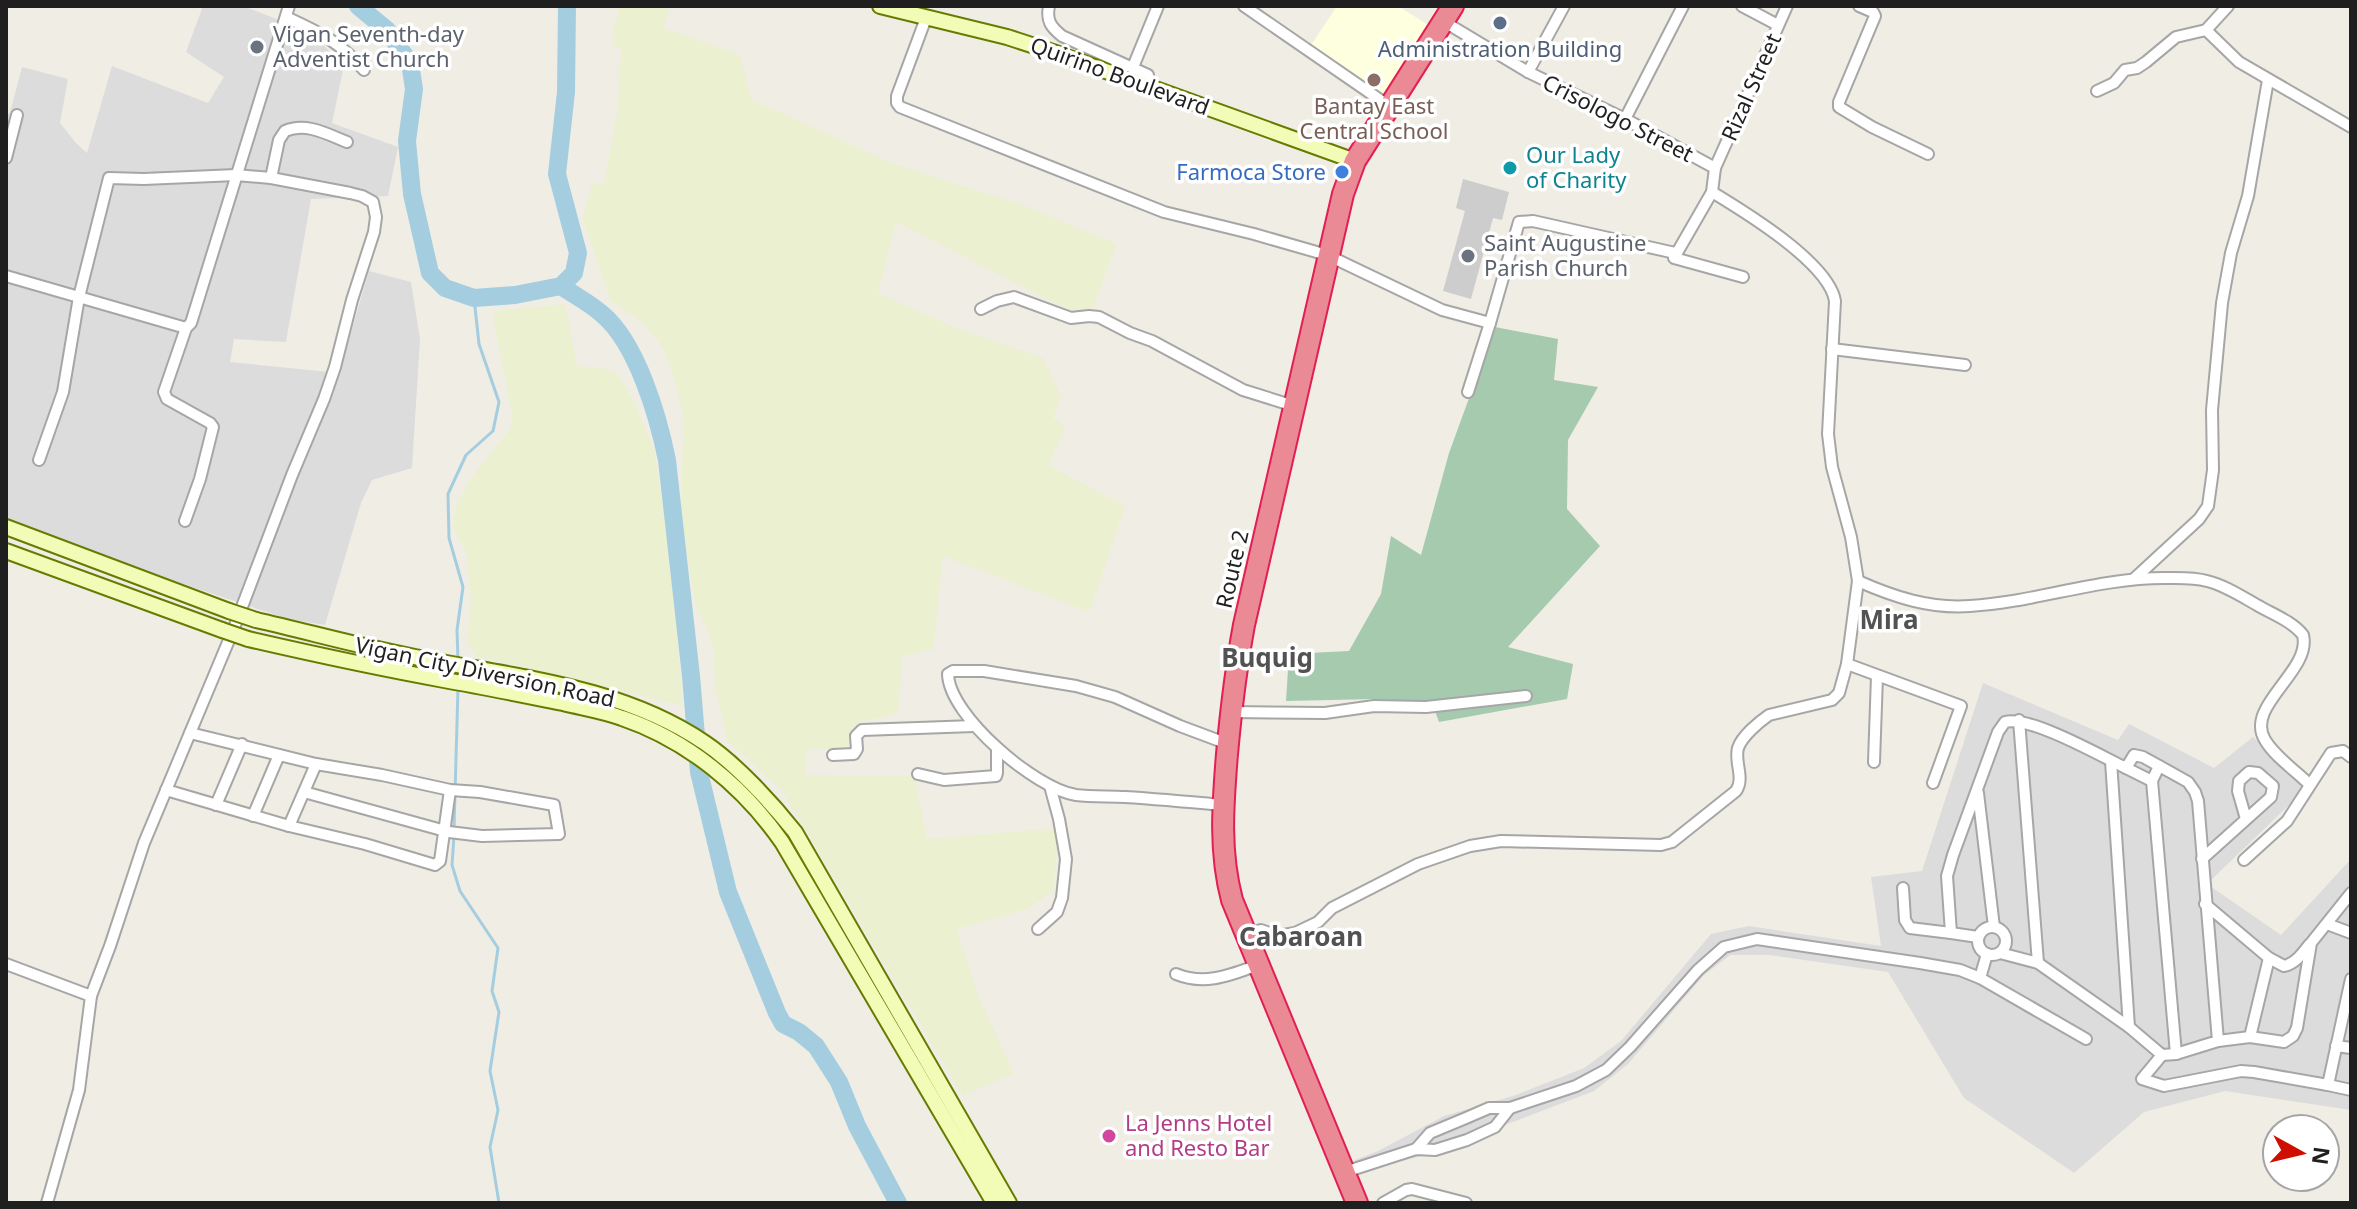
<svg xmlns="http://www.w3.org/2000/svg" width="2357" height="1209" font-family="'Noto Sans',sans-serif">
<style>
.residential{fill:#dddcdc}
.education{fill:#fdffdf}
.religious{fill:#cdcdcd}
.farmland{fill:#ebf0d0}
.cemetery{fill:#a5caae}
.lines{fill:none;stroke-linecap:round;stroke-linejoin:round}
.stream{stroke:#a4cee0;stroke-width:3}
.river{stroke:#a4cee0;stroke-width:18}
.street-casing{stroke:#a6a6a6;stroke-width:14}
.secondary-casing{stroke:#667c01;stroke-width:18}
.highway-casing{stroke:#e21e53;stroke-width:24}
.street{stroke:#fff;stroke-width:10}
.secondary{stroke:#f3fcb7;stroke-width:14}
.highway{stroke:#ea8a95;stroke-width:20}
.secondary-bridge-casing{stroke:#667c01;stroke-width:18;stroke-linecap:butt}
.secondary-bridge{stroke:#f3fcb7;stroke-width:14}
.service-dot{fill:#5c6f8a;stroke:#fff;stroke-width:3}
.worship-dot{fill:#6b7280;stroke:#fff;stroke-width:3}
.education-dot{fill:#8d6e63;stroke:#fff;stroke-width:3}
.culture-dot{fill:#0f9aa8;stroke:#fff;stroke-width:3}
.shop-dot{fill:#3f7fe0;stroke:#fff;stroke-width:3}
.hotel-dot{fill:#d1479c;stroke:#fff;stroke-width:3}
.labels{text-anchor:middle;stroke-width:7;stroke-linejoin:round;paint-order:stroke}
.worship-label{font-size:22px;fill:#5b616d;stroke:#fff;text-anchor:start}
.service-label{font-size:22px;fill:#4e5e75;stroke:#fff}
.street-label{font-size:22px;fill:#1f1f1f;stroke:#fff}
.education-label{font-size:22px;fill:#785e54;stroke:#fff}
.culture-label{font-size:22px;fill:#0d838f;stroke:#fff;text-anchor:start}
.shop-label{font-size:22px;fill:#366cbe;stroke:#fff;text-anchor:end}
.hotel-label{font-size:22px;fill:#b23c85;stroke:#fff;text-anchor:start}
.quarter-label{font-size:26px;font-weight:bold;fill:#525252;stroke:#fff}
</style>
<rect width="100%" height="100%" fill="#f0ede5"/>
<g class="residential">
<polygon points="203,6 243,6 294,26 319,41 344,65 332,123 398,147 388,196 311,199 286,342 234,339 230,362 339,373 369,271 411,282 420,339 412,468 372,480 361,503 325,625 288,619 120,563 6,519 6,114 10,113 22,67 68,79 60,123 76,143 87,153 112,66 208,103 224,77 186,52"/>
<polygon points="1983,683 2118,740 2129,724 2214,768 2253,737 2302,780 2301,788 2289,805 2207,884 2281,935 2351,859 2351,1110 2225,1091 2144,1112 2074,1173 1964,1098 1888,972 1769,955 1730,955 1703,976 1628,1064 1594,1091 1426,1155 1357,1172 1355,1160 1378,1151 1444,1116 1516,1095 1584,1068 1621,1041 1711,934 1749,926 1881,946 1871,877 1922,871"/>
</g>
<polygon class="education" points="1337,6 1398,6 1435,29 1385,109 1307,51"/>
<polygon class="religious" points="1463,179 1509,192 1502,220 1493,218 1471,299 1443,291 1465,211 1456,208"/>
<g class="farmland">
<polygon points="619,6 669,6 664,28 740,55 751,99 893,164 1021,204 1116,244 1094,307 1074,313 896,222 878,293 956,328 1043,358 1061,396 1053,418 1065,427 1048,465 1125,506 1089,612 943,556 933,649 903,656 897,714 860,722 846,750 807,748 806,775 914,776 927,839 1059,828 1053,891 1027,909 957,929 978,995 1014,1073 963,1096 782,791 727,740 715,687 714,654 709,634 695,602 680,516 684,419 676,385 663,348 643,323 610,300 583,219 592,183 604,184 618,109 621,49 611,45"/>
<polygon points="565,304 577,366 607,369 618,374 635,404 654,449 671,555 683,706 476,656 467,643 471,598 466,551 453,527 457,504 471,478 511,428 512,415 493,317 497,311"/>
</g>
<polygon class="cemetery" points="1495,327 1558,339 1554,380 1598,387 1568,440 1567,509 1600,546 1508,647 1573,664 1567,699 1439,722 1432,703 1374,699 1286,701 1289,654 1349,651 1381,594 1391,536 1421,555 1449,453"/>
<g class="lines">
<g class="stream">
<polyline points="458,661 457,630 463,587 449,538 448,494 466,455 493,431 499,402 479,344 474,298"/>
<polyline points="454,829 458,688"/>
<polyline points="454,836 452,865 460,891 498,948 492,991 499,1012 490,1071 498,1110 490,1147 499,1203"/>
</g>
<g class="river">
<polyline points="358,6 387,30 410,63 414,89 407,141 412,194 430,273 445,288 474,298 515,295 561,286 574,273 578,253 557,174 566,92 567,6"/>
<path d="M561 286C574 295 590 303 602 314 637 343 658 416 667 460L691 676 699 772 728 892 777 1013 783 1024 799 1032 816 1046 839 1082 857 1126 898 1203"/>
</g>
<defs>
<g id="street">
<path d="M1049 6C1046 21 1051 27 1062 36L1148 75"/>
<polyline points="1244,6 1389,106"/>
<polyline points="1742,6 1778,25"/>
<polyline points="1859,6 1873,12 1875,16 1839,102 1839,107 1872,127 1928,154"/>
<path d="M286 17C320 33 339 41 364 70"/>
<polyline points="926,18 897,96 897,103 900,107 1164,212 1254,234 1327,255 1442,310 1490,323"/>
<polyline points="2206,30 2239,62 2351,127"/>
<polyline points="1133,67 1158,6"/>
<polyline points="1528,72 1564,6"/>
<polyline points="2097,91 2114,83 2125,70 2137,68 2146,62 2176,37 2206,30 2228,6"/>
<polyline points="1625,119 1683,6"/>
<polyline points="6,158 17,115"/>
<polyline points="1715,168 1787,6"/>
<path d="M271 178 279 140 285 131C306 122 327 134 347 142"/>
<polyline points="1712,192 1674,258 1743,277"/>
<polyline points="6,276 186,328"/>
<polyline points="981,309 997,301 1014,297 1071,318 1089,316 1099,317 1130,333 1152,341 1243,390 1294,406"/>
<polyline points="1832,349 1965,365"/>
<polyline points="1468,392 1490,323 1519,222 1533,221 1675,253"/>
<polyline points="39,460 63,392 79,297 109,178 144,179 236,175 271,178 350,193 362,196 373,202 376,217 374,232 352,300 335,367 324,399 292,475 234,628 144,843 110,946 91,996 79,1090 47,1203"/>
<polyline points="185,521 200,479 213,427 210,423 167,399 164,392 186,328 191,323 289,6"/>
<polyline points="2135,578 2199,519 2208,506 2213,470 2212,410 2222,303 2231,253 2248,196 2268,80"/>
<path d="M1858 581C1894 597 1930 609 1970 606 2036 602 2098 578 2164 578 2179 578 2193 577 2207 581 2224 585 2241 596 2257 605 2272 614 2292 621 2303 635 2312 671 2244 706 2265 740 2275 757 2295 770 2309 784"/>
<polyline points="1847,664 1961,706 1933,783"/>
<polyline points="1231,712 1325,713 1374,706 1426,707 1526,696"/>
<polyline points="2019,720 2038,963"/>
<polyline points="190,733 316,764 382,775 450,790 480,792 554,805 559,834 482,836 449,832 304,792"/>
<polyline points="833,755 854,754 857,749 856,736 862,730 974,726"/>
<polyline points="2111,761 2129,1027"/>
<polyline points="1874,762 1877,676"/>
<polyline points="2159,766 2152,781 2176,1054"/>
<polyline points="2126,768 2152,781"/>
<polyline points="918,774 944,780 996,776 997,773 997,748"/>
<polyline points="166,790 289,826 365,844 435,865 440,861 450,790"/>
<polyline points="1978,793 1994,927"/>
<polyline points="216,805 242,744"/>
<path d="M1222 805C1190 802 1157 799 1125 797 1109 796 1092 797 1076 795 1036 789 949 716 948 674L953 671H984L1076 686 1115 697 1180 726 1228 744"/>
<polyline points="253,816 279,755"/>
<polyline points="289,826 316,764"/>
<polyline points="2202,859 2271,797 2273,786 2258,773 2249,772 2239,781 2238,791 2246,819"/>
<polyline points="2244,860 2287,821 2331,753 2343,751 2351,757"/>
<polyline points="1903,888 1905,920 1910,928 1951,933"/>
<polyline points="2205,904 2269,958 2250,1037"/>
<polyline points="2327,924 2351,933"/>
<circle cx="1992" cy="941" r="14"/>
<polyline points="1038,929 1057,912 1062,898 1066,859 1059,819 1050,786"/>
<path d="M1246 935 1261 930 1278 936 1295 933 1318 922 1332 908 1418 864 1470 846 1501 841 1661 845 1672 842 1736 791C1745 778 1734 762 1738 748 1742 736 1759 722 1769 715L1832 700 1839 693 1847 664 1858 581 1851 537 1832 467 1828 434 1835 301C1829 263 1745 212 1712 192L1715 168 1625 119 1528 72 1443 21"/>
<path d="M1978 937 1951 933 1947 876 1953 855 1998 732 2005 722C2029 715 2101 756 2126 768L2134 755 2143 757 2188 782 2195 792 2198 801 2218 1041 2176 1054 2162 1055 2129 1027 2038 963 2000 953"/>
<path d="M2269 958 2284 966C2296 963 2302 954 2309 945"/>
<polyline points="6,964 91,996"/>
<path d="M1176 974C1205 986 1230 975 1258 965"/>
<polyline points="1980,978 2086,1039"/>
<polyline points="2218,1041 2250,1037 2284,1042 2293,1036 2297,1028 2311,943 2351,893"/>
<polyline points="2336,1046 2351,1048"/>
<polyline points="2162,1055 2142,1079 2164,1086 2241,1071 2254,1072 2328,1085 2351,979"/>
<polyline points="2328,1085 2351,1090"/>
<polyline points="1416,1149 1430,1133 1466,1118 1489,1108 1510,1108 1576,1086 1606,1070 1630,1047 1698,970 1724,947 1757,939 1920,963 1960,970 1980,978 1987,954"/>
<polyline points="1345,1172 1416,1149 1435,1150 1467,1140 1495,1127 1510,1108"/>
<polyline points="1383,1203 1406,1190 1412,1189 1466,1203"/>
</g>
<g id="secondary">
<polyline points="880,6 1007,37 1053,52 1355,161"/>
<polyline points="6,527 229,611"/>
<polyline points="6,551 222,630"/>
<path d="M256 620C309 632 362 647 415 657 513 677 620 685 705 743 736 764 771 802 795 832L1009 1203"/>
<path d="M248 639C313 654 378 668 444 680 484 687 523 695 563 703 583 708 603 711 622 718 687 740 743 786 782 842L994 1203"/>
</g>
<path id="highway" d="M1357 1203 1232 900C1219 851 1223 804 1227 754 1231 710 1236 668 1244 625L1343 194 1355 161 1453 6"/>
</defs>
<use href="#street" class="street-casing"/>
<use href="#secondary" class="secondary-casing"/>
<use href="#highway" class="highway-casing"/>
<use href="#street" class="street"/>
<use href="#secondary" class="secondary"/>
<use href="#highway" class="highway"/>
<defs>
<g id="secondary-bridge">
<polyline points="229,611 256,620"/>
<polyline points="222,630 248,639"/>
</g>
</defs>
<use href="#secondary-bridge" class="secondary-bridge-casing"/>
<use href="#secondary-bridge" class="secondary-bridge"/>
</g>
<circle class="service-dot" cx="1500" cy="23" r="8"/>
<g class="worship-dot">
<circle cx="257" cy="47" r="8"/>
<circle cx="1468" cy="256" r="8"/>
</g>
<circle class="education-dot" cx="1374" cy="80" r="8"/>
<circle class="culture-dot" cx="1510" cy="168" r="8"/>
<circle class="shop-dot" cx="1342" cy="172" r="8"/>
<circle class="hotel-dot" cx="1109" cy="1136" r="8"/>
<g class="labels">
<g class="worship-label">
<text x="273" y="42">Vigan Seventh-day<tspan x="273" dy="25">Adventist Church</tspan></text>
<text x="1484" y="251">Saint Augustine<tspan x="1484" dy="25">Parish Church</tspan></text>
</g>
<g class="service-label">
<text x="1500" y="57">Administration Building</text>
</g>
<g class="street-label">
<text transform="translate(1120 76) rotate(20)" y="8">Quirino Boulevard</text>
<text transform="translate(1751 87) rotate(-66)" y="8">Rizal Street</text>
<text transform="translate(1618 118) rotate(27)" y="8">Crisologo Street</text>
<text transform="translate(1232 569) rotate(-77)" y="8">Route 2</text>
<text transform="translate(485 672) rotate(12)" y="8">Vigan City Diversion Road</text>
</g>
<g class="education-label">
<text x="1374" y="114">Bantay East<tspan x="1374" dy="25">Central School</tspan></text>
</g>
<g class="culture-label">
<text x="1526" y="163">Our Lady<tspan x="1526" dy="25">of Charity</tspan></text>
</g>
<g class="shop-label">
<text x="1326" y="180">Farmoca Store</text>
</g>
<g class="hotel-label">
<text x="1125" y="1131">La Jenns Hotel<tspan x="1125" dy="25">and Resto Bar</tspan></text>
</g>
<g class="quarter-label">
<text x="1889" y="629">Mira</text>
<text x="1267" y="667">Buquig</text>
<text x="1301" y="946">Cabaroan</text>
</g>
</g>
<rect width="2357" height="1209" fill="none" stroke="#1f1f1f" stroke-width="16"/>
<g transform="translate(2301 1153) rotate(98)"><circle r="38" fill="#ffffff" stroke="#a5a5a5" stroke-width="2"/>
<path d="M0-6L14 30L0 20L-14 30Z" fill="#ce0f00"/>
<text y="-12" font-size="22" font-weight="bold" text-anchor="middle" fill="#1f1f1f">N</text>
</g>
</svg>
